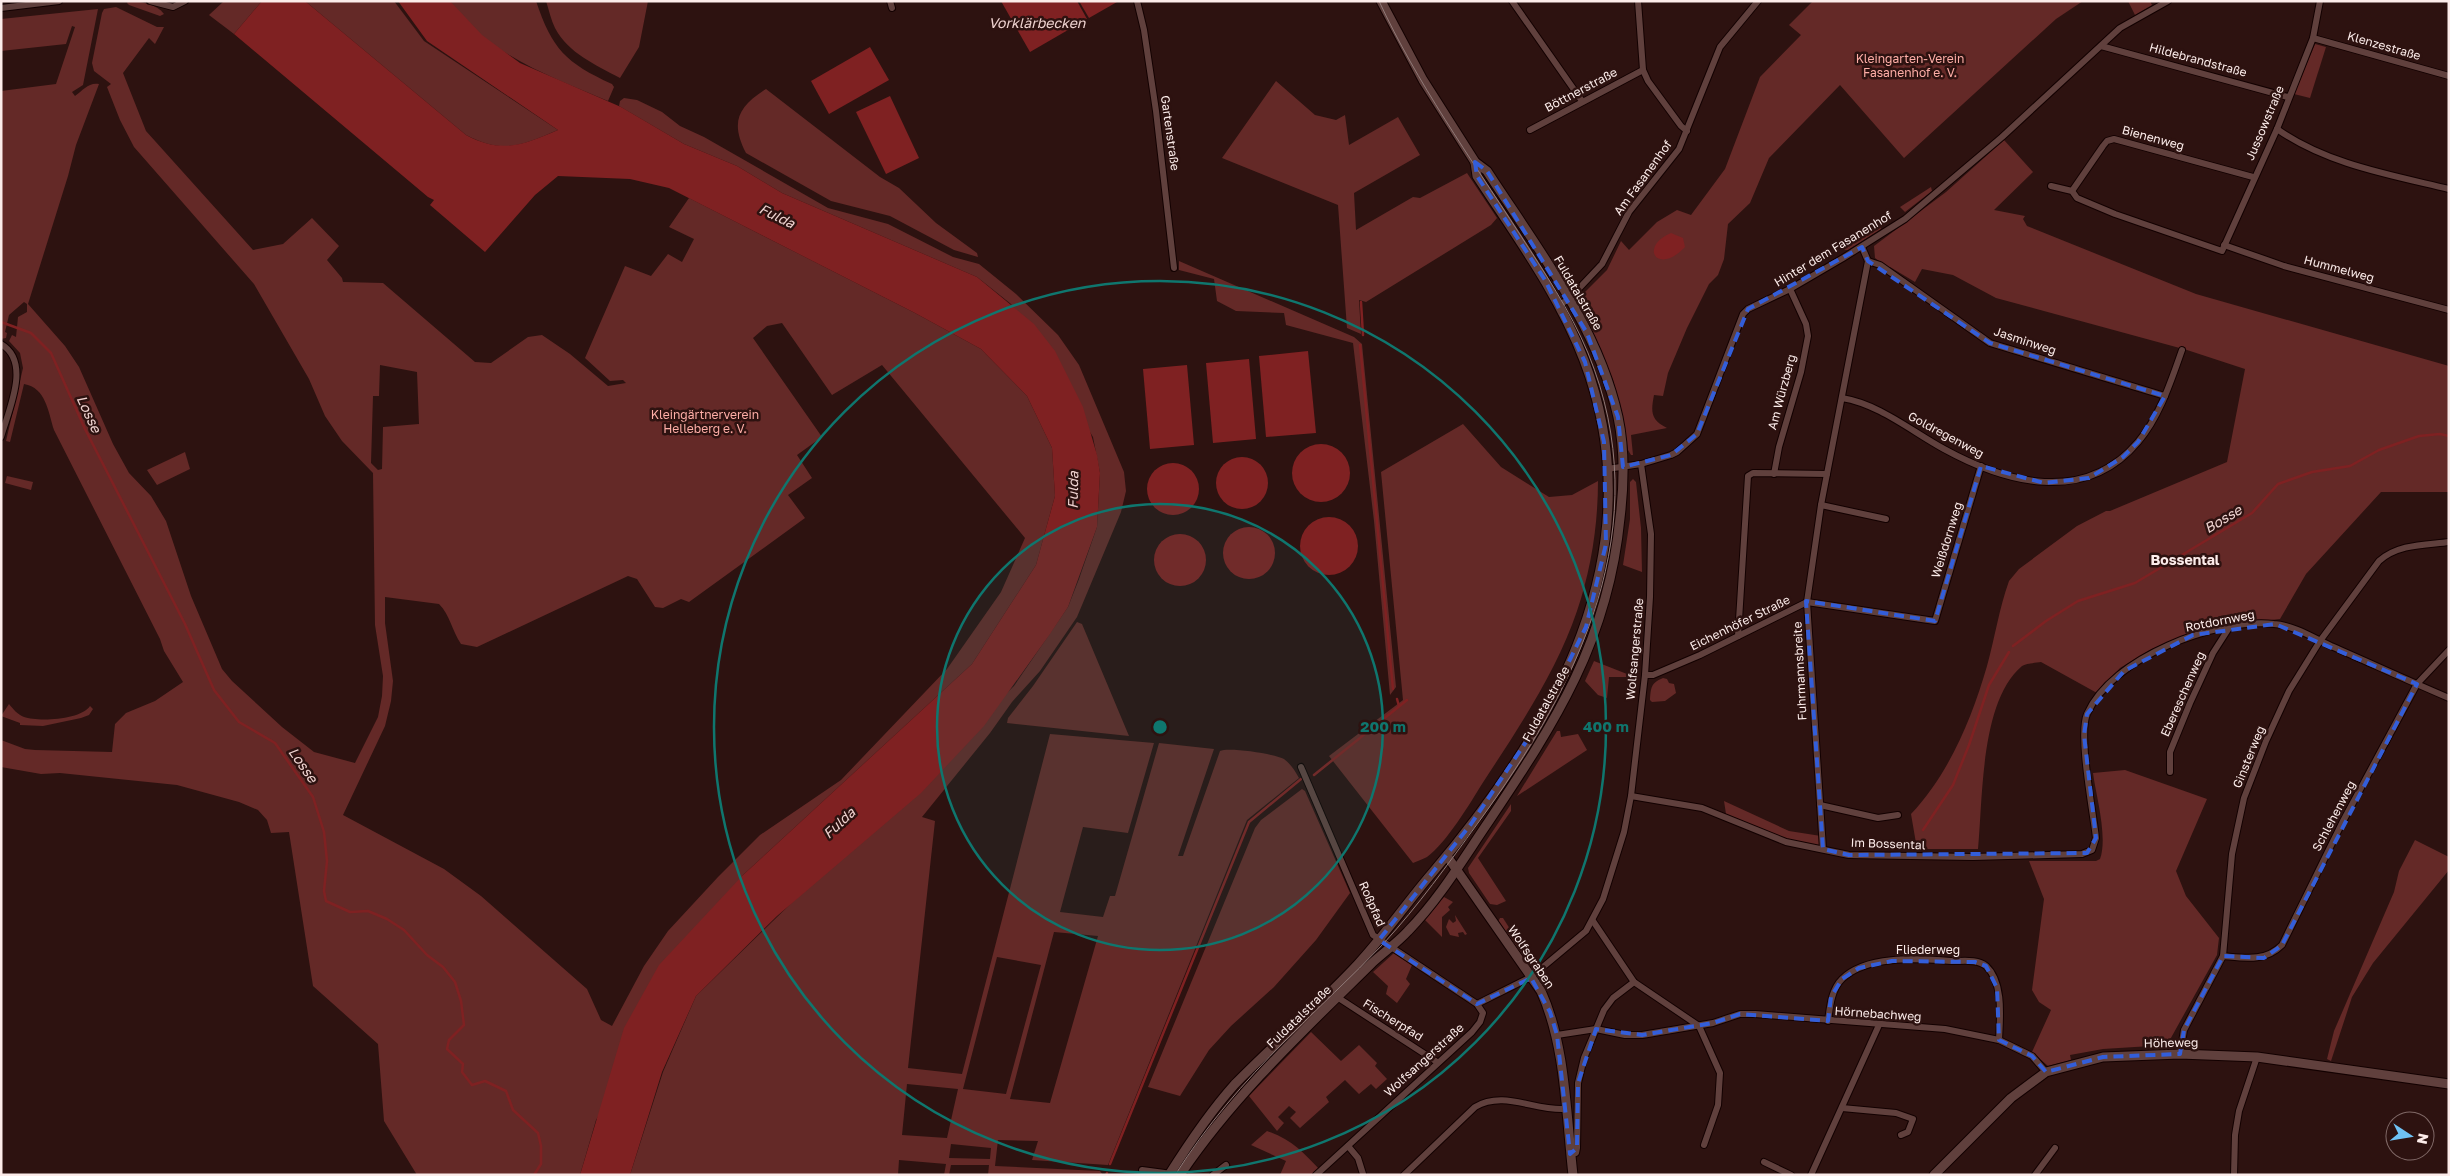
<svg xmlns="http://www.w3.org/2000/svg" width="2450" height="1176" font-family="'Golos Text',sans-serif">
<style>
.green{fill:#642927;fill-rule:evenodd}
.water{fill:#7f2122}
.lines{fill:none;stroke-linecap:round;stroke-linejoin:round}
.stream{stroke:#7f2122;stroke-width:2.5}
.street-casing{stroke:#130101;stroke-width:8}
.secondary-casing{stroke:#130101;stroke-width:11}
.street{stroke:#60403d;stroke-width:6}
.secondary{stroke:#60403d;stroke-width:9}
.tram{stroke:#907a78;stroke-width:1}
.marked{fill:none;stroke:#335eda;stroke-width:4;stroke-dasharray:10 6;stroke-linejoin:round}
.ring{fill:none;stroke:#0f766e;stroke-width:2.5}
.labels{text-anchor:middle;stroke-width:5;stroke-linejoin:round;paint-order:stroke}
.street-label{font-size:12px;fill:#fcecea;stroke:#2d1210}
.park-label{font-size:12px;fill:#feaea7;stroke:#2d1210}
.water-label{font-size:14px;font-style:italic;fill:#efd3d0;stroke:#2d1210}
.neighbourhood-label{font-size:14px;font-weight:bold;fill:#fcecea;stroke:#2d1210}
.centre{fill:#0f766e;stroke:#2d1210;stroke-width:2.5}
.ring-label{font-size:15px;text-anchor:middle;font-weight:bold;fill:#0f766e;stroke:#2d1210;stroke-width:5;stroke-linejoin:round;paint-order:stroke}
</style>
<rect width="100%" height="100%" fill="#2d1210"/>
<g class="green">
<path d="M128 1C140 1 157 4 164 14L160 16 129 5 127 3Z"/>
<polygon points="224,1 262,1 234,34 209,15"/>
<path d="M305 1H394L424 41 558 130C522 145 504 155 466 135Z"/>
<path d="M450 1H536C552 49 566 63 612 84L614 87 608 101C554 78 483 53 450 1Z"/>
<path d="M546 1H648L639 47 620 78C596 65 568 53 555 28 551 20 549 10 546 1Z"/>
<path d="M1813 1H2083L2056 19 1904 158 1840 85 1769 158 1750 203 1728 224 1724 259 1718 275 1709 284 1687 328 1668 373 1663 396 1654 395C1651 411 1650 420 1667 428L1631 435 1633 455H1631L1628 450 1623 418 1613 380 1580 303 1585 292 1607 270 1621 241 1629 250 1657 222 1677 210 1691 215 1725 169 1760 77 1801 35 1789 25Z"/>
<polygon points="2128,1 2150,1 2152,5 2135,15"/>
<path d="M116 7 157 27H164L155 44 149 38 123 73 146 131 253 250 283 244 312 218 339 246 327 260 342 278 343 282 383 283 475 362 491 363 528 337 542 335 570 354 608 386 626 383 623 380 610 381 585 358 625 266 651 276 668 254 682 262 694 239 669 227 689 198 915 313 981 349 1027 396 1052 448 1055 496 1036 565 972 664 743 875 596 1120 580 1175H417L384 1121 378 1044 313 986 289 832 271 833 267 820 258 810 239 802 177 785 60 773 41 774 1 767V740L25 749 35 750 112 752 115 724 126 713 155 701 183 682 164 651 160 639 54 430C48 411 46 388 24 384L10 442 6 441 23 368 20 353 9 341 12 335 16 337 18 317 27 312V304L24 302 9 315 5 332 7 333 6 338 1 339V91L56 84 75 27 72 26 66 44 1 51V19L98 9 83 85 72 92 75 96C83 90 89 82 99 84L76 145 68 176 28 304 65 346 79 367 113 444 129 473 151 496 166 521 191 596 222 669 232 681 282 727 314 752 355 763 378 717 382 696 383 676 375 625 373 473 342 441 325 416 309 379 254 284 134 147 120 120 107 87 111 84 94 71 92 63 102 13 104 9ZM782 323 832 395 882 365 1025 538 1001 592 947 669 841 780 760 835 718 877 668 931 644 966 612 1026 601 1020 587 989 481 896 444 869 343 815 385 726 391 701 393 681 385 623V597L439 604C450 615 452 631 461 644L477 647 628 576 637 579 655 607 663 608 681 599 689 602 805 518 788 495 812 478 797 455 822 437 753 338 767 326ZM380 365 417 372 419 424 383 427 382 469 378 470 371 463 373 396H379Z"/>
<polygon points="2315,44 2326,47 2310,98 2294,94"/>
<polygon points="1276,81 1315,115 1336,120 1345,115 1349,145 1398,117 1420,155 1354,193 1356,230 1413,197 1420,198 1467,173 1497,218 1491,225 1366,302 1359,300 1361,334 1347,328 1338,205 1222,158"/>
<path d="M766 89 880 177 899 188 936 223 977 253 978 257 954 250 890 216 831 201 746 153C730 122 738 107 766 89Z"/>
<path d="M624 98 637 100 662 112 680 126 704 137 828 208 888 224 953 257 979 264 1016 294 1058 335 1079 365 1124 472 1126 491 1121 512 1077 617 1040 671 1012 702 990 733 922 817 935 821 908 1068 962 1074 1050 734 1154 743 1128 833 1083 827 1060 912 1103 917 1110 896H1115L1159 743 1214 749 1178 856H1183L1220 751C1229 747 1275 754 1284 759 1291 764 1295 771 1299 778L1247 820 1108 1165 1032 1160 1038 1141 998 1140 995 1166 1100 1171 1103 1175H988L989 1165H951L949 1175H944L946 1164 899 1160 898 1175H630L663 1072 696 996 1014 686 1068 607 1079 579 1097 527 1100 473 1093 437 1011 304 977 277 782 193 737 166 684 144 619 106 620 101ZM1054 932 1098 936 1050 1103 1010 1099ZM997 957 1041 965 1006 1094 963 1089ZM907 1084 958 1089 947 1138 902 1135ZM951 1144 991 1148 990 1159 949 1158Z"/>
<path d="M2004 140 2033 172 1994 210 2025 216 2023 219 2027 226 2196 294 2449 366V492H2381L2306 574 2280 619 2228 625 2192 632 2152 649 2120 668 2097 693 2041 662C2036 663 2026 663 2022 666 1980 701 1983 799 1978 849H1917L1911 814C1949 774 1972 718 1987 666 1995 637 1999 609 2009 581L2019 569 2077 526 2106 511H2110L2227 462 2245 369 2187 350 1996 298 1953 275 1922 269 1915 282 1890 267 1888 268 1875 258 1874 246 1946 192Z"/>
<polygon points="1931,187 1932,191 1905,212 1900,207"/>
<polygon points="1878,221 1881,229 1848,250 1843,250 1840,246"/>
<polygon points="1179,261 1354,337 1362,344 1396,687 1390,695 1374,521 1353,343 1286,325 1284,313 1236,311 1217,301 1214,279 1179,270"/>
<path d="M1463 424 1501 467 1549 497 1572 495 1598 481C1598 525 1591 570 1577 611 1556 673 1517 730 1482 784 1469 805 1447 842 1427 857 1423 859 1418 861 1413 863L1329 756 1403 700 1381 472Z"/>
<polygon points="185,452 190,469 157,485 147,470"/>
<polygon points="7,476 33,482 31,490 5,483"/>
<polygon points="1633,479 1636,482 1641,528 1642,572 1623,565 1630,519 1630,482"/>
<polygon points="1077,622 1082,624 1129,736 1007,723 1008,718 1033,686"/>
<polygon points="1594,661 1627,674 1626,677 1609,677 1607,698 1598,695 1585,681"/>
<path d="M1663 678 1667 679 1669 683 1674 684 1676 693 1665 701 1652 702 1650 700C1651 687 1651 683 1663 678Z"/>
<path d="M9 704C13 709 18 715 24 717 38 722 81 720 90 706L93 709 89 715 81 718 43 726 20 725V723L1 716Z"/>
<polygon points="1557,731 1560,731 1561,737 1578,734 1587,750 1517,796"/>
<path d="M2125 770 2207 799 2176 871 2186 896 2219 938 2217 955 2167 1045 2103 1049 2070 1055 2071 1060 2048 1066 2032 1052 2051 1010 2039 1002 2032 990 2044 899 2029 861H2096L2100 859C2108 837 2096 796 2093 773Z"/>
<polygon points="1302,789 1305,791 1350,893 1316,940 1274,987 1231,1026 1209,1050 1180,1096 1148,1087 1255,828 1261,820"/>
<polygon points="1724,801 1789,831 1821,836 1822,848 1787,842 1726,814"/>
<polygon points="1511,804 1511,811 1478,858 1506,901 1497,905 1490,904 1469,873 1468,868"/>
<polygon points="2415,840 2449,857 2449,870 2373,963 2352,997 2331,1061 2327,1059 2334,1031 2394,892 2399,871"/>
<polygon points="1444,897 1453,902 1448,907 1450,910 1442,917 1442,937 1425,920"/>
<polygon points="1455,915 1467,934 1465,935 1463,932 1458,933 1459,937 1450,935 1446,927 1449,919 1453,923 1456,921"/>
<polygon points="1500,918 1503,918 1529,959 1525,962 1498,922"/>
<polygon points="1394,953 1412,965 1406,979 1410,984 1397,1003 1386,994 1388,986 1373,972"/>
<polygon points="1311,1032 1341,1061 1359,1045 1377,1063 1375,1066 1387,1079 1376,1089 1371,1084 1359,1094 1345,1080 1326,1097 1329,1102 1300,1128 1290,1118 1296,1112 1289,1106 1278,1117 1284,1123 1277,1131 1249,1096"/>
<path d="M1267 1131C1291 1139 1303 1152 1320 1170L1316 1175H1280L1286 1161 1251 1145Z"/>
</g>
<g class="water">
<path d="M262 1H305L466 135C502 154 523 145 558 130L427 41 398 1H450L482 35 520 63 621 107 684 144 737 166 782 193 977 277 1034 324 1055 351 1083 407 1097 455 1100 473 1097 527 1068 607 1050 634 984 726 921 793 777 916 696 996 662 1072 630 1175H580L624 1028 659 965 743 875 972 664 1036 565 1055 496 1052 448 1027 396 981 349 915 313 669 188 630 179 558 176 535 195 485 252 430 205 434 200 428 197 234 34Z"/>
<polygon points="1001,1 1077,1 1087,19 1030,52"/>
<polygon points="1079,1 1117,1 1117,2 1089,18"/>
<polygon points="870,47 889,80 829,114 811,81"/>
<polygon points="890,96 919,158 886,174 856,112"/>
<path d="M1671 233 1683 238 1685 247C1658 276 1638 247 1671 233Z"/>
<polygon points="1308,351 1316,433 1266,437 1259,356"/>
<polygon points="1249,359 1256,439 1213,443 1206,363"/>
<polygon points="1187,365 1194,445 1150,449 1143,369"/>
<circle cx="1321" cy="473" r="29"/>
<circle cx="1242" cy="483" r="26"/>
<circle cx="1173" cy="489" r="26"/>
<circle cx="1329" cy="546" r="29"/>
<circle cx="1249" cy="553" r="26"/>
<circle cx="1180" cy="560" r="26"/>
</g>
<g class="lines">
<g class="stream">
<polyline points="1361,302 1363,335"/>
<polyline points="1,322 31,333 51,353 85,429 185,624 214,690 239,722 275,743 313,797 324,832 327,861 324,891 326,901 350,912 368,911 387,919 404,930 427,955 443,967 455,982 461,1001 464,1025 449,1040 447,1049 463,1064 462,1072 472,1085 485,1081 506,1091 513,1110 538,1133 541,1146 541,1164 534,1175"/>
<polyline points="1360,345 1393,689"/>
<polyline points="2013,646 2046,621 2078,601 2135,583 2252,513 2278,484 2312,472 2350,466 2379,450 2419,436 2440,434 2449,436"/>
<polyline points="1397,699 1399,706"/>
<polyline points="1314,775 1407,700"/>
<polyline points="1923,830 1953,785 1969,745 1989,685 2009,652"/>
<polyline points="1110,1164 1249,822 1301,779"/>
<polyline points="1106,1175 1107,1173"/>
</g>
<defs>
<g id="street">
<polyline points="150,1 173,7 185,1"/>
<polyline points="890,1 892,8"/>
<polyline points="1137,1 1144,30 1156,111 1174,268"/>
<polyline points="1512,1 1582,101"/>
<polyline points="1638,1 1643,70 1648,81 1681,126 1687,131"/>
<polyline points="1,8 59,1"/>
<polyline points="2313,38 2449,76"/>
<polyline points="2101,46 2288,97"/>
<path d="M2277 129C2326 164 2391 175 2449 189"/>
<polyline points="1530,130 1643,70"/>
<polyline points="2051,186 2072,191 2077,198 2115,214 2222,251 2277,129 2313,38 2320,1"/>
<polyline points="2072,191 2103,146 2107,141 2114,139 2253,177"/>
<polyline points="2224,245 2284,266 2449,310"/>
<polyline points="1868,261 1880,265 1990,343 2165,396"/>
<polyline points="1559,305 1569,299 1602,264 1629,212 1679,149 1720,47 1758,1"/>
<path d="M1 344C32 362 8 411 1 437"/>
<path d="M1842 398C1879 404 1911 431 1944 449 2006 483 2085 505 2138 442 2160 416 2171 381 2182 350"/>
<polyline points="1607,469 1641,464 1671,455 1677,452 1697,434 1743,314 1748,309 1790,289 1843,258 1905,219 2002,137 2120,28 2168,1"/>
<polyline points="1774,474 1779,447 1801,372 1808,336 1806,324 1790,289"/>
<polyline points="1821,505 1886,519"/>
<polyline points="1738,636 1748,476 1753,473 1827,474"/>
<polyline points="1645,675 1653,675 1700,655 1807,602 1935,621 1981,466"/>
<polyline points="1301,767 1373,935 1477,1004 1483,1013 1480,1022 1472,1032 1316,1175"/>
<polyline points="2170,772 2170,752 2190,703 2213,653 2229,628"/>
<path d="M1631 796 1702 808 1786 842 1849 855 1973 857 2082 854 2092 850 2096 838C2093 811 2078 735 2087 714 2112 657 2216 618 2274 624 2293 625 2314 638 2331 646 2370 663 2409 681 2449 698"/>
<polyline points="1820,805 1878,818 1898,815"/>
<polyline points="1823,849 1807,602 1821,505 1868,261 1862,247"/>
<polyline points="1593,921 1634,982 1699,1026"/>
<path d="M2223 956C2245 958 2265 962 2282 945L2342 823 2417 684 2449 650"/>
<polyline points="1337,997 1437,1062"/>
<polyline points="1477,1004 1531,977 1586,931 1603,899 1624,832 1631,796 1645,675 1650,597 1651,534 1641,464"/>
<path d="M1828 1021C1830 1007 1831 990 1842 979 1867 954 1921 959 1953 961 1963 961 1978 959 1986 966 2004 983 2000 1018 1999 1040"/>
<polyline points="1699,1026 1720,1073 1718,1105 1704,1145"/>
<polyline points="1557,1035 1596,1029 1625,1035 1642,1035 1713,1023 1740,1014 1755,1014 1945,1029 1999,1040 2032,1056 2046,1072"/>
<path d="M2180 1054 2184 1030 2223 956 2232 854 2244 798 2266 741 2289 691 2320 641 2379 561C2398 544 2425 545 2449 542"/>
<polyline points="1842,1108 1896,1113 1913,1119 1908,1132 1901,1135"/>
<polyline points="1348,1146 1358,1158 1363,1174"/>
<polyline points="1570,1154 1576,1153 1577,1148 1578,1083 1584,1058 1604,1010 1613,998 1634,982"/>
<polyline points="1764,1162 1791,1175"/>
<polyline points="1142,1170 1172,1174"/>
<polyline points="1213,1175 1226,1165"/>
<path d="M1404 1175 1475 1107C1504 1090 1534 1111 1565 1109"/>
<polyline points="1811,1175 1879,1025"/>
<polyline points="2035,1175 2055,1148"/>
<polyline points="2234,1175 2235,1135 2239,1111 2257,1057"/>
</g>
<g id="secondary">
<path d="M1447 856 1541 991C1566 1046 1566 1115 1573 1175"/>
<path d="M1169 1175C1189 1143 1210 1112 1235 1084 1275 1043 1319 1006 1358 964 1385 935 1407 902 1433 872 1554 729 1657 552 1584 360 1559 294 1516 236 1477 176L1475 162"/>
<path d="M1180 1175C1234 1095 1304 1030 1372 963 1384 952 1397 943 1408 931 1440 898 1463 859 1489 821 1556 721 1608 641 1620 518 1624 485 1625 450 1618 417 1598 326 1537 248 1487 171L1475 162 1423 80 1381 1"/>
<polyline points="1934,1175 2011,1098 2046,1072 2103,1057 2180,1054 2257,1057 2449,1084"/>
</g>
</defs>
<use href="#street" class="street-casing"/>
<use href="#secondary" class="secondary-casing"/>
<use href="#street" class="street"/>
<use href="#secondary" class="secondary"/>
<path class="tram" d="M1175 1175C1206 1126 1244 1082 1285 1041 1317 1008 1352 977 1384 943 1418 906 1448 864 1478 823 1579 684 1659 526 1588 353 1570 310 1544 272 1519 233 1470 157 1417 83 1379 1"/>
</g>
<path class="marked" d="M1475 162 1487 171 1587 333 1618 417 1623 467 1671 455 1697 434 1748 309 1862 247 1868 261 1990 343 2165 396 2138 442 2123 457 2089 478 2044 483 1981 466 1935 621 1806 601 1823 849 1849 855 2087 853 2096 838 2084 735 2087 714 2124 671 2193 635 2275 624 2417 684 2282 945 2264 958 2223 956 2184 1030 2180 1054 2103 1057 2046 1072 2032 1056 1999 1040 1997 988 1986 966 1975 962 1892 961 1859 968 1842 979 1831 997 1828 1021 1740 1014 1713 1023 1642 1035 1596 1029 1578 1083 1577 1148 1570 1154 1557 1035 1550 1012 1531 978 1477 1004 1379 940 1471 824 1538 724 1586 627 1606 544 1604 442 1585 362 1545 280 1477 176Z"/>
<circle cx="1160" cy="727" r="223" fill="#0f766e" fill-opacity=".12"/>
<g class="ring">
<circle cx="1160" cy="727" r="223"/>
<circle cx="1160" cy="727" r="446"/>
</g>
<g class="labels">
<g class="street-label">
<text transform="translate(2384 46) rotate(16)" y="4">Klenzestraße</text>
<text transform="translate(2198 60) rotate(15)" y="4">Hildebrandstraße</text>
<text transform="translate(1581 90) rotate(-28)" y="4">Böttnerstraße</text>
<text transform="translate(2265 123) rotate(-67)" y="4">Jussowstraße</text>
<text transform="translate(1170 133) rotate(82)" y="4">Gartenstraße</text>
<text transform="translate(2153 138) rotate(15)" y="4">Bienenweg</text>
<text transform="translate(1643 178) rotate(-54)" y="4">Am Fasanenhof</text>
<text transform="translate(1833 249) rotate(-31)" y="4">Hinter dem Fasanenhof</text>
<text transform="translate(2339 269) rotate(15)" y="4">Hummelweg</text>
<text transform="translate(1578 293) rotate(60)" y="4">Fuldatalstraße</text>
<text transform="translate(2025 341) rotate(18)" y="4">Jasminweg</text>
<text transform="translate(1782 392) rotate(-75)" y="4">Am Würzberg</text>
<text transform="translate(1946 435) rotate(28)" y="4">Goldregenweg</text>
<text transform="translate(1947 540) rotate(-73)" y="4">Weißdornweg</text>
<text transform="translate(2220 621) rotate(-11)" y="4">Rotdornweg</text>
<text transform="translate(1740 623) rotate(-26)" y="4">Eichenhöfer Straße</text>
<text transform="translate(1635 649) rotate(-85)" y="4">Wolfsangerstraße</text>
<text transform="translate(1800 671) rotate(-93)" y="4">Fuhrmannsbreite</text>
<text transform="translate(2183 694) rotate(-66)" y="4">Ebereschenweg</text>
<text transform="translate(1546 704) rotate(-61)" y="4">Fuldatalstraße</text>
<text transform="translate(2249 757) rotate(-68)" y="4">Ginsterweg</text>
<text transform="translate(2334 816) rotate(-62)" y="4">Schlehenweg</text>
<text transform="translate(1888 844) rotate(2)" y="4">Im Bossental</text>
<text transform="translate(1372 904) rotate(66)" y="4">Roßpfad</text>
<text x="1928" y="954">Fliederweg</text>
<text transform="translate(1531 957) rotate(56)" y="4">Wolfsgraben</text>
<text transform="translate(1878 1014) rotate(4)" y="4">Hörnebachweg</text>
<text transform="translate(1299 1017) rotate(-44)" y="4">Fuldatalstraße</text>
<text transform="translate(1393 1020) rotate(32)" y="4">Fischerpfad</text>
<text transform="translate(2171 1043) rotate(-1)" y="4">Höheweg</text>
<text transform="translate(1424 1060) rotate(-42)" y="4">Wolfsangerstraße</text>
</g>
<g class="park-label">
<text x="1910" y="63">Kleingarten-Verein<tspan x="1910" dy="14">Fasanenhof e. V.</tspan></text>
<text x="705" y="419">Kleingärtnerverein<tspan x="705" dy="14">Helleberg e. V.</tspan></text>
</g>
<g class="water-label">
<text x="1037" y="28">Vorklärbecken</text>
<text transform="translate(777 216) rotate(26)" y="5">Fulda</text>
<text transform="translate(89 414) rotate(65)" y="5">Losse</text>
<text transform="translate(1073 490) rotate(-89)" y="5">Fulda</text>
<text transform="translate(2223 519) rotate(-31)" y="5">Bosse</text>
<text transform="translate(303 765) rotate(55)" y="5">Losse</text>
<text transform="translate(839 823) rotate(-43)" y="5">Fulda</text>
</g>
<g class="neighbourhood-label">
<text x="2185" y="565">Bossental</text>
</g>
</g>
<circle cx="1160" cy="727" r="8" class="centre"/>
<g class="ring-label">
<text x="1383" y="732">200 m</text>
<text x="1606" y="732">400 m</text>
</g>
<rect width="2450" height="1176" fill="none" stroke="#fcecea" stroke-width="5"/>
<g transform="translate(2410 1136) rotate(102)"><circle r="24" fill="#2d1210" stroke="#806967"/>
<path d="M0-4L9 19L0 12L-9 19Z" fill="#6fc2f4"/>
<text y="-8" font-size="14" font-weight="bold" text-anchor="middle" fill="#fcecea">N</text>
</g>
</svg>
